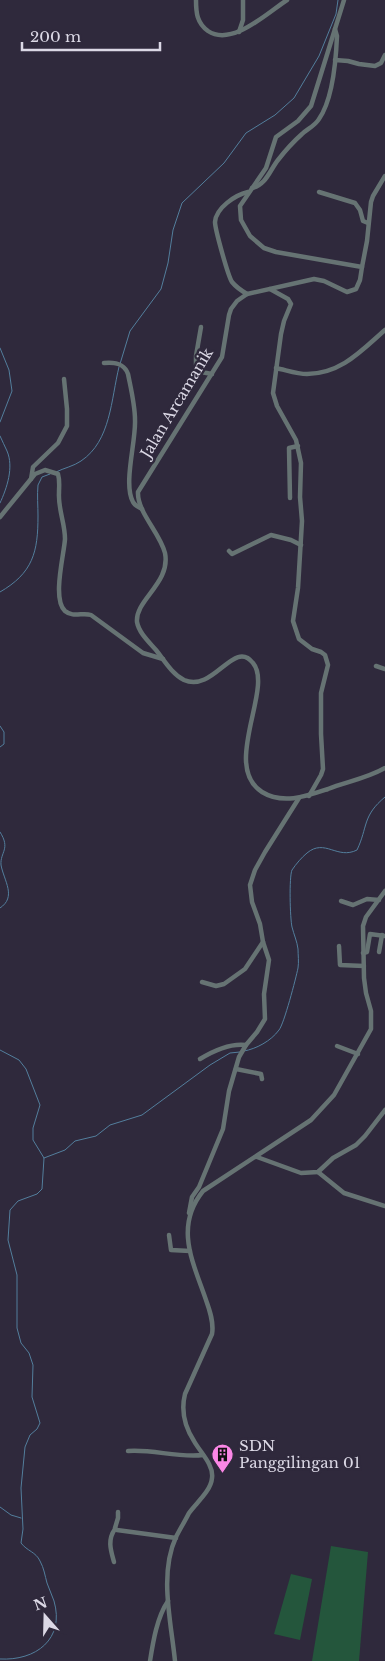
<svg xmlns="http://www.w3.org/2000/svg" width="385" height="1661" font-family="'Libre Baskerville',serif">
<style>
.green{fill:#24563c}
.lines{fill:none;stroke-linecap:round;stroke-linejoin:round}
.stream{stroke:#537e9c;stroke-width:1}
.minor{stroke:#667373;stroke-width:4.5}
.labels{text-anchor:middle;stroke-width:5;stroke-linejoin:round;paint-order:stroke}
.street-label{font-size:15px;fill:#dbd8e5;stroke:#2f293c}
.poi-label{font-size:15px;fill:#dbd8e5;stroke:#2f293c;text-anchor:start}
</style>
<rect width="100%" height="100%" fill="#2f293c"/>
<g class="green">
<polygon points="331,1546 368,1552 359,1661 312,1661"/>
<polygon points="291,1574 312,1579 300,1640 274,1634"/>
</g>
<g class="lines">
<g class="stream">
<polyline points="0,348 9,370 12,391 0,422"/>
<polyline points="120,364 130,331 161,289 168,263 173,230 182,203 224,163 246,133 275,115 294,98 319,56 336,14 338,0"/>
<path d="M0 436C2 441 5 446 7 451 14 467 7 488 0 503"/>
<path d="M56 472C64 468 74 466 81 461 111 441 111 399 119 367"/>
<path d="M0 592C33 573 38 552 38 516 38 506 37 495 38 485L42 477 50 474"/>
<polyline points="0,726 4,732 4,744 0,747"/>
<path d="M0 832C11 849 0 852 1 865 4 881 17 897 0 908"/>
<path d="M0 1050 19 1060 26 1069 40 1105 33 1128V1140L44 1158 42 1189 37 1194 18 1201 10 1210 8 1240 17 1275V1328L21 1343 29 1353 33 1365 32 1397 40 1423 37 1429 30 1435 25 1447 21 1488 23 1529 21 1543C27 1551 36 1552 40 1561 44 1568 45 1576 47 1583 49 1589 52 1595 54 1601 65 1639 36 1661 0 1659"/>
<path d="M244 1051C256 1049 271 1041 279 1030 284 1024 296 978 298 968 299 962 298 955 298 949 297 941 294 935 292 927 290 918 289 877 292 870 296 864 302 857 307 853 325 838 337 860 357 850 368 827 362 816 385 797"/>
<polyline points="44,1158 65,1150 75,1141 96,1136 110,1125 142,1115 210,1065 230,1053 240,1052"/>
<polyline points="0,1507 11,1515 21,1518"/>
</g>
<g class="minor">
<path d="M196 0C196 13 197 23 208 31 232 47 267 13 287 0"/>
<path d="M344 0 311 106 298 121 276 137 266 168 240 206 241 220 250 236 264 248 276 252 362 267 360 280 356 289 347 292 324 281 314 279 247 294 237 301 231 309 229 315 222 357 138 492C137 512 160 533 165 553 171 583 135 600 137 622 139 633 149 642 156 650 164 660 172 674 184 680 214 693 234 638 253 663 274 688 221 766 262 792 283 805 307 796 328 789 346 782 368 778 385 768"/>
<polyline points="239,32 243,20 243,0"/>
<polyline points="335,60 348,61 359,64 375,66 381,63 385,55"/>
<path d="M252 188C266 185 270 170 278 160 285 151 293 142 302 134 307 129 315 126 319 119 333 99 336 60 337 36L335 29"/>
<polyline points="319,192 355,203 360,210 363,221 368,223"/>
<polyline points="362,267 367,241 371,202 373,196 385,176"/>
<polyline points="270,289 288,299 291,304 284,321 281,334 273,393 277,406 296,440 301,463 300,497 302,521 298,588 293,621 299,639 312,649 321,652 325,655 328,665 321,693 321,734 323,769 321,775 309,796"/>
<path d="M247 294C242 291 236 287 232 282 228 276 215 229 215 222 216 208 235 195 248 192"/>
<polyline points="201,327 196,356 196,367 201,372 212,374"/>
<path d="M104 363C114 362 124 363 128 374 131 389 135 405 135 420 136 442 123 484 133 502 135 506 139 507 142 509"/>
<path d="M276 368C286 370 297 374 307 374 341 374 362 350 385 330"/>
<polyline points="31,479 33,467 58,443 67,426 67,409 64,379"/>
<polyline points="290,498 289,448 298,446"/>
<path d="M0 517 35 474 45 470 58 474C60 481 59 486 59 493 58 509 65 523 65 539 64 555 52 599 65 611 73 618 83 612 91 615L143 653 163 659"/>
<polyline points="229,551 232,554 271,535 291,540 301,545"/>
<polyline points="376,666 385,669"/>
<polyline points="341,901 353,905 367,899 379,900"/>
<polyline points="339,946 340,965 364,966"/>
<polyline points="379,952 382,935"/>
<polyline points="363,953 367,952 370,934 385,936"/>
<polyline points="202,982 216,986 224,984 245,969 263,942"/>
<polyline points="337,1046 358,1054"/>
<path d="M200 1059C213 1051 230 1043 246 1045"/>
<polyline points="236,1069 261,1074 262,1079"/>
<polyline points="257,1157 301,1173 318,1172 333,1158 356,1145 365,1136 385,1110"/>
<polyline points="318,1172 344,1193 385,1206"/>
<polyline points="189,1213 192,1197 199,1187 223,1129 229,1091 239,1057 246,1045 257,1032 265,1019 264,994 269,960 263,942 260,924 252,902 250,885 255,870 265,852 299,798"/>
<polyline points="169,1235 171,1250 190,1251"/>
<path d="M128 1451C153 1449 177 1458 203 1455"/>
<polyline points="118,1512 118,1518 115,1528 117,1530 176,1538"/>
<path d="M114 1562C111 1551 107 1540 115 1529"/>
<path d="M150 1661C153 1642 157 1617 168 1601"/>
<path d="M175 1661C171 1621 159 1574 176 1537 180 1529 185 1521 189 1513 196 1503 211 1491 212 1478 214 1465 200 1452 194 1441 185 1427 181 1410 185 1394L212 1334C214 1323 210 1311 206 1300 193 1262 174 1227 203 1191L311 1120 334 1095 371 1029V1011L366 993 364 978 363 926 366 917 385 891"/>
</g>
</g>
<defs>
<symbol id="building-pin" viewBox="-11 -11 22 30"><path d="M0 17L-7.5 6A9.5 9.5 0 1 1 7.5 6Z" fill="#fb87e6" stroke="#2f293c"/><path d="M-4-6H4V6H1V3H-1V6H-4ZM-2.5-4.3h1.7v1.8h-1.7ZM.8-4.3h1.7v1.8H.8ZM-2.5-1h1.7V.8h-1.7ZM.8-1h1.7V.8H.8Z" fill="#111"/></symbol>
</defs>
<g fill-rule="evenodd">
<use href="#building-pin" x="210" y="1442" width="25" height="34"/>
</g>
<g class="labels">
<g class="street-label">
<text transform="translate(177 403) rotate(-59)" y="5">Jalan Arcamanik</text>
</g>
<g class="poi-label">
<text x="239" y="1451">SDN<tspan x="239" dy="17">Panggilingan 01</tspan></text>
</g>
</g>
<g transform="translate(45 1616) rotate(340)" stroke="#2f293c" stroke-width="4" paint-order="stroke">
<path d="M0-4L9 19L0 12L-9 19Z" fill="#dbd8e5"/>
<text y="-8" font-size="14" font-weight="bold" text-anchor="middle" fill="#dbd8e5">N</text>
</g>
<path d="M22 42v8h138v-8" fill="none" stroke="#dbd8e5" stroke-width="2.5"/>
<text x="30" y="42" font-size="15" fill="#dbd8e5" stroke="#2f293c" stroke-width="4" paint-order="stroke">200 m</text>
</svg>
